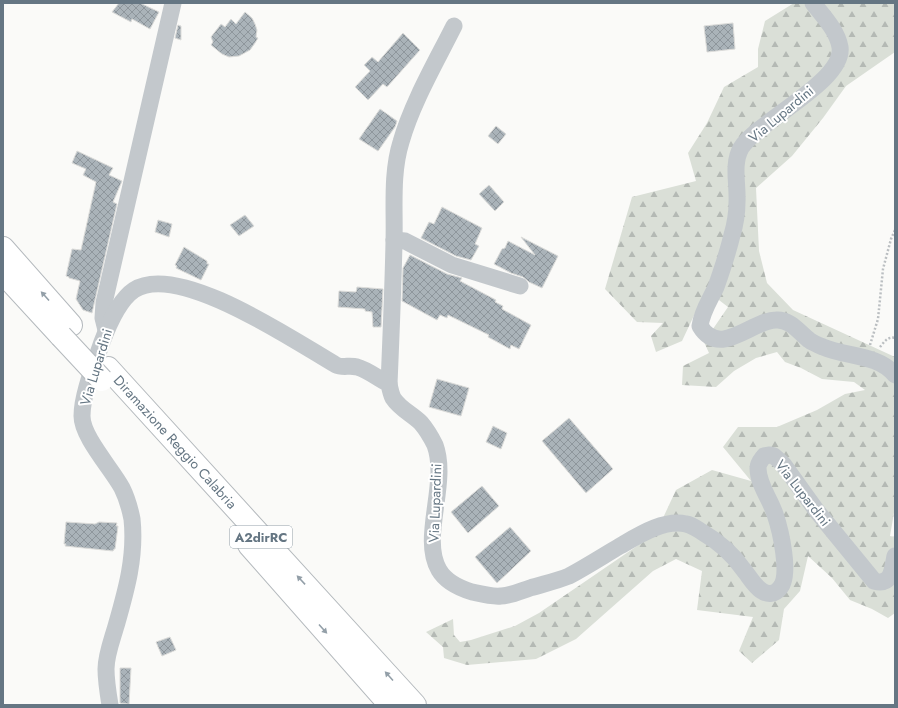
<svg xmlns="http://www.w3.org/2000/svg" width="898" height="708" font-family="Jost,sans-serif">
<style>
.forest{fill:url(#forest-firs)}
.building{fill:url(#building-cross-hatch);stroke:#dcdcda}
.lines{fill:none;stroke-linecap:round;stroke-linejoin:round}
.highway-casing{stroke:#b4b9bd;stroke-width:24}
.path{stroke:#bbbfc2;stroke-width:2.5;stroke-dasharray:2 2;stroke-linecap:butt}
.street{stroke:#c3c8cc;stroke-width:17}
.highway{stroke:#fff;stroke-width:22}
.highway-bridge-casing{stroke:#b4b9bd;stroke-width:24;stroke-linecap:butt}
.highway-bridge{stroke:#fff;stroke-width:22}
.oneway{fill:#939fa8}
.labels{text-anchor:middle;stroke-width:4;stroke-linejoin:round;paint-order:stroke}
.shield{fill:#fff;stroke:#939fa8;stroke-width:1}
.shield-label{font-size:13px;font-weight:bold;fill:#657683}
.street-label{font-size:14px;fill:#657683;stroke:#fff}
</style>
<defs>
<pattern id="forest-firs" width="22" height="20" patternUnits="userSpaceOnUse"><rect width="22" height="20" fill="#dadfd7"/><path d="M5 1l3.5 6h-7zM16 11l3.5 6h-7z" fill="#b4b9b4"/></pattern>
<pattern id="building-cross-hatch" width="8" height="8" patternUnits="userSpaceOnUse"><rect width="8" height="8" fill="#aab3b9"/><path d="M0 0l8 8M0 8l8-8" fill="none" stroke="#8e969c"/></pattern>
</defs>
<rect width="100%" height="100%" fill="#fafaf8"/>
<polygon class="forest" points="794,3 895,3 895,52 846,86 823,118 792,156 756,188 759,251 767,283 793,310 895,357 895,507 890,536 895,537 895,613 888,618 872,609 850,600 832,578 808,556 800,591 784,609 779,640 752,663 739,651 753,617 697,610 702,571 676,559 653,571 576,639 536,659 467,665 444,658 443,647 426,632 453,619 454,635 460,642 471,640 515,626 539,613 656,533 676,490 712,470 751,481 723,447 738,427 777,427 817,410 845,394 865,390 854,382 822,379 801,368 785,362 777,352 756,358 734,371 716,387 682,385 683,366 709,353 704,342 728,307 706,290 682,341 656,352 651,336 663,323 637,322 605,289 632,197 696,181 688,153 707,123 724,87 758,67 758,49 765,21"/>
<g class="building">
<polygon points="119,3 140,3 159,12 150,29 132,19 131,22 112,12"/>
<polygon points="245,12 252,18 255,24 257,30 256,37 258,38 255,43 250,50 239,56 229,57 222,54 211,45 213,42 211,37 221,24 225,27 231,19 236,24"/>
<polygon points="733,23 735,49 707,52 704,26"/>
<polygon points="178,25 181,26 181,40 175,38"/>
<polygon points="403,33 420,50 387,87 383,84 368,100 355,87 370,71 364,65 372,57 378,62"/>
<polygon points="380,109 397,121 395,127 378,151 359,139"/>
<polygon points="496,126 506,134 498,144 488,136"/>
<polygon points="77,151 113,168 109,175 122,181 113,202 117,204 92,313 83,310 76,299 80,281 69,278 69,277 66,276 72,249 81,250 96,182 83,175 86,169 72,163"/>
<polygon points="489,185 504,202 495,211 479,194"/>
<polygon points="442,207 482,228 475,244 479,246 471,260 456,256 421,238 429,222 434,224"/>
<polygon points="245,215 254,226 239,236 230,225"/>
<polygon points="158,220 172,224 169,237 155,232"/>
<polygon points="521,237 558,256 542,288 529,282 523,277 511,273 494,264 502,249 505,248 508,241 535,255"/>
<polygon points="184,247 207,261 207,264 209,264 201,280 176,268 177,266 175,265"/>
<polygon points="410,255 447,274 462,278 460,281 496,300 495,302 503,306 502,309 531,325 519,349 511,345 510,349 488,337 489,335 448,315 447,318 440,315 437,320 402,301 403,268"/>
<polygon points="357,287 383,289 381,327 373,327 372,312 365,311 365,309 338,307 339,291 356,292"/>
<polygon points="437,379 469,388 461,416 429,407"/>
<polygon points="569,418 613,469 586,493 542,441"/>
<polygon points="493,426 507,433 501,449 486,442"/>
<polygon points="482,486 499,506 468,533 451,512"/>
<polygon points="66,522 95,524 99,522 117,523 116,526 118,526 115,549 114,549 113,551 65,546 66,544 64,544"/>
<polygon points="510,527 531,551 497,583 475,557"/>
<polygon points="170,637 176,650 162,656 156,642"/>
<polygon points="120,668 131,668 129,704 120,703"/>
</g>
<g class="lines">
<defs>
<g id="highway">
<polyline points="3,248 71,325"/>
<polyline points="3,273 61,336"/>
<path id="s1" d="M108 368 415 705"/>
<polyline points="249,545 390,705"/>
</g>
</defs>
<use href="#highway" class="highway-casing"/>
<g class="path">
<polyline points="870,345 878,319 883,269 891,239 895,230"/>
<path d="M880 347C884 342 888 336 895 338"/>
</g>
<g class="street">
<path d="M813 3C823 16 837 30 840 47 845 81 759 120 741 148 732 164 738 184 737 202 737 212 735 225 732 235 728 252 722 270 716 287 710 300 702 311 700 326 720 359 752 320 776 320 790 319 799 332 809 340 813 343 818 345 823 347 846 357 878 354 895 375"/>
<polyline points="394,240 405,241 452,265 520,286"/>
<polyline points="106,330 103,318 104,303 173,3"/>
<path d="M389 384C391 337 393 289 394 242 395 209 391 174 401 142 412 103 436 62 454 26"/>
<path d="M110 705C108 693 106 681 106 669 106 655 112 640 116 626 126 591 136 557 132 519 130 509 127 498 122 488 112 469 82 437 82 416 82 394 95 363 102 342 108 326 119 300 134 290 178 261 296 342 336 365 342 368 350 365 357 367 366 369 381 380 389 384 390 389 391 394 393 398 400 409 412 414 421 423 427 430 431 437 435 445 449 483 420 538 439 570 446 582 459 588 472 592 481 594 492 597 501 596 510 596 521 591 530 588 543 584 557 581 569 576 586 567 603 556 620 546 639 535 664 519 686 524 692 525 697 529 702 532 719 542 732 553 743 569 749 576 754 586 762 591 768 595 775 594 779 589 792 577 780 529 775 514 770 499 758 484 758 468 758 463 761 460 764 456L770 455 774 456 783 464 816 510 874 581C892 586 892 570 895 556"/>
</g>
<use href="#highway" class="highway"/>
<defs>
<polyline id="highway-bridge" points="61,336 102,380"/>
</defs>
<use href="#highway-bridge" class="highway-bridge-casing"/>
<use href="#highway-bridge" class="highway-bridge"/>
</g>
<defs><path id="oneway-solid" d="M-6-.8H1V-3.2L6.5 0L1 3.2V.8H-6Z"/></defs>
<g class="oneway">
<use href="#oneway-solid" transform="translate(45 296) rotate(-132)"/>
<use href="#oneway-solid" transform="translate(301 580) rotate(-133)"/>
<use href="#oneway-solid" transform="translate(323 629) rotate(48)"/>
<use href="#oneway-solid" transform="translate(389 676) rotate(-132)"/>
</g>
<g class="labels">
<rect class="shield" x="230" y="526" width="62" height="22" rx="3"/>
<g class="shield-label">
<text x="261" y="542">A2dirRC</text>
</g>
<g class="street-label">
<text transform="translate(781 114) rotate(-40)" y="5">Via Lupardini</text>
<text transform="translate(96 367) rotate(-73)" y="5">Via Lupardini</text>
<text dy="5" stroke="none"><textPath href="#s1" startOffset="100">Diramazione Reggio Calabria</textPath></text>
<text transform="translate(803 493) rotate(52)" y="5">Via Lupardini</text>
<text transform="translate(435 503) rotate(-88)" y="5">Via Lupardini</text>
</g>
</g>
<rect width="898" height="708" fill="none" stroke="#657683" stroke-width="8"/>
</svg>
